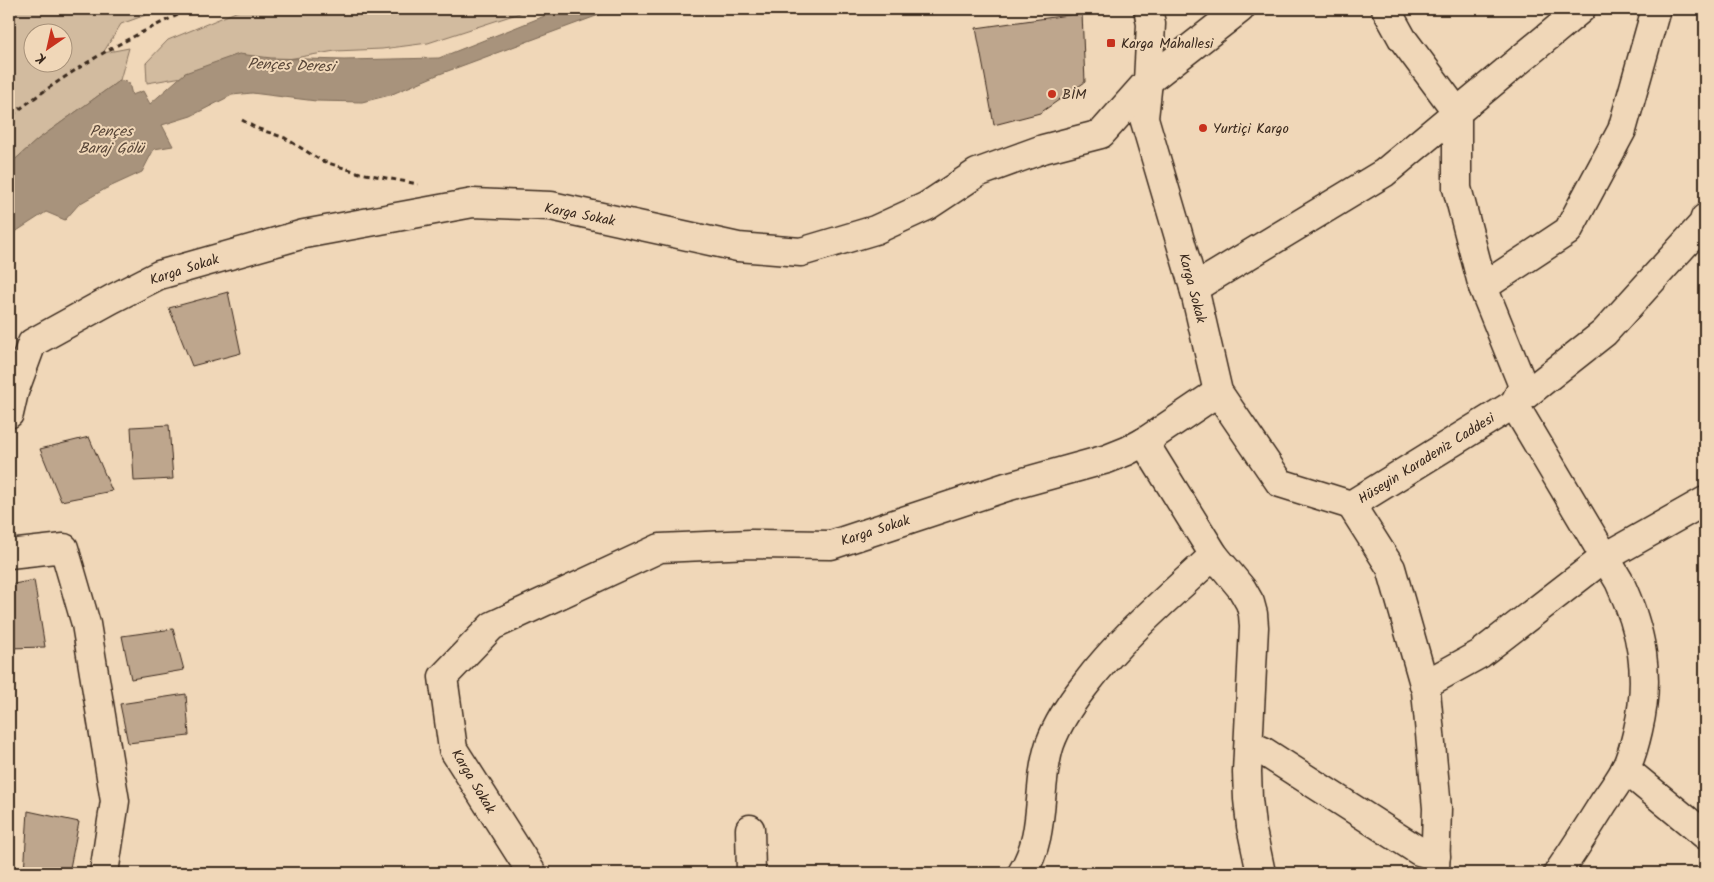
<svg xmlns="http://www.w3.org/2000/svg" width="1714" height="882" font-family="Kalam,sans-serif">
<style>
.green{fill:#d2bb9f;stroke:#86725e;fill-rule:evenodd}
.water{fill:#a8937c;stroke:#7c6956}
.building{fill:#bea68d;stroke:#3b2a1e}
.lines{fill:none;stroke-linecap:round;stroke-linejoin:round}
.minor-casing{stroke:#3b2a1e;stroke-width:31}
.path{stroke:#3b2a1e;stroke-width:3;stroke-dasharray:5 4;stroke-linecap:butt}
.minor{stroke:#f0d7b8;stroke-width:28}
.poi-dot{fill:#c8321e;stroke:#f0d7b8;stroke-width:2}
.labels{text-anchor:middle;stroke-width:4;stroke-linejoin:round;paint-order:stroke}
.poi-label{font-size:14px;fill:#3b2a1e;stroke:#f0d7b8;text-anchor:start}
.street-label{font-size:14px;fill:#3b2a1e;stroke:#f0d7b8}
.water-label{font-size:15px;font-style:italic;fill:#564436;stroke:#f0d7b8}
</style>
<rect width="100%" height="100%" fill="#f0d7b8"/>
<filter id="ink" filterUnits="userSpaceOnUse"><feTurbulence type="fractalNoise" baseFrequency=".02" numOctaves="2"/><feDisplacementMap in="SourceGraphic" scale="10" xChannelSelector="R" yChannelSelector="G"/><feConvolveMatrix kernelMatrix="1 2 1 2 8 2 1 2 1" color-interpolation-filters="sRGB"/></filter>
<g filter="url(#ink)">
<g class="green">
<path d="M9 9H162L121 24 103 53 129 48 120 80 37 140 9 165ZM32 32H62V62H32Z"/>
<polygon points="243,9 532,9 428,43 382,49 335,51 147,83 146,63 168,40"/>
</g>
<polygon class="water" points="562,9 615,9 437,75 390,95 362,102 316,101 252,93 232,95 191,116 162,125 173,146 154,149 142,172 105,189 79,204 65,220 46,212 9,236 9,165 37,140 120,80 129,83 132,95 143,91 150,104 185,73 239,54 271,58 344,60 439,58"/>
<g class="building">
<polygon points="1082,13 1085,82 1040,113 994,125 976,28"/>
<polygon points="228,292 241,353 192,366 169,308"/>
<polygon points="169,425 173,479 134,481 131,427"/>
<polygon points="89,437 112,491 61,501 40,449"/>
<polygon points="34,580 45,647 9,648 9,585"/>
<polygon points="173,629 184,670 131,679 122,636"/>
<polygon points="186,694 189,736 128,743 120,704"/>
<polygon points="28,811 79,822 69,873 24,873"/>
</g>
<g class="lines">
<defs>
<g id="minor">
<polyline points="1148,9 1151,24 1148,81 1144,118 1194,288 1218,392 1280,483 1351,505"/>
<path d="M1386 9 1402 38 1457 112V188L1483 287 1523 386 1514 404 1619 581C1642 630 1651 676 1638 730 1635 743 1631 758 1625 770 1619 781 1611 792 1604 802 1589 826 1574 850 1558 873"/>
<polyline points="1483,287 1568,231 1622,130 1656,9"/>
<polyline points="1194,288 1384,173 1581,9"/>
<polyline points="9,414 14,392 32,343 112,299 159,275 304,234 473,203 551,206 738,247 801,252 875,230 927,206 977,173 1043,149 1101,134 1148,81 1240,9"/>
<polyline points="1144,442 1214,555 1242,589 1250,603 1253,614 1254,627 1247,772 1248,799 1251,826 1261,873"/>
<polyline points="1351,505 1514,404 1604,333 1703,224 1705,218"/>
<polyline points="1351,505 1391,568 1426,691 1437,808 1435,873"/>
<polyline points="9,554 64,548 86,624 115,801 104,873"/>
<polyline points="1424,685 1480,654 1604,558 1705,501"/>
<polyline points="1249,745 1263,751 1419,851 1436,856"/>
<polyline points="1625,769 1705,835"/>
<polyline points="750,829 751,873"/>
<polyline points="532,873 453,749 443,677 492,626 660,548 751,544 831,545 1006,487 1107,459 1127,451 1144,442 1218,392"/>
<path d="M1022 873C1047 834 1036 787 1050 744 1058 722 1071 703 1085 685 1122 636 1169 597 1214 555"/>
</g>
</defs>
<use href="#minor" class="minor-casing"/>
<g class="path">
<path d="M12 115C56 81 102 51 153 27 167 20 180 13 195 9"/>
<polyline points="242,120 256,128 285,138 322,161 360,173 418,184"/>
</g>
<use href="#minor" class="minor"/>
</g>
</g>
<g class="poi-dot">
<rect x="1106" y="38" width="10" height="10" rx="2.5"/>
<circle cx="1052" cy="94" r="5"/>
<circle cx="1203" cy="128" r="5"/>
</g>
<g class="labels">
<g class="poi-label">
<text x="1121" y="48">Karga Mahallesi</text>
<text x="1062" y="99">BİM</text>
<text x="1213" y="133">Yurtiçi Kargo</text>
</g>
<g class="street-label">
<text transform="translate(580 214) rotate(11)" y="5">Karga Sokak</text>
<text transform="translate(184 269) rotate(-18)" y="5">Karga Sokak</text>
<text transform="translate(1193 288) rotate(75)" y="5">Karga Sokak</text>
<text transform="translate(1426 458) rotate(-32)" y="5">Hüseyin Karadeniz Caddesi</text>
<text transform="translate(875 530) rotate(-18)" y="5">Karga Sokak</text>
<text transform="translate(474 781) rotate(59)" y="5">Karga Sokak</text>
</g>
<g class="water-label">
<text transform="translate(291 65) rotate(2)" y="5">Pençes Deresi</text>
<text x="111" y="136">Pençes<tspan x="111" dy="17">Baraj Gölü</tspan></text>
</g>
</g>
<rect width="1714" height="882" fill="none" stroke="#f0d7b8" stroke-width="30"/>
<rect x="15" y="15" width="1684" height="852" fill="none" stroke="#3b2a1e" stroke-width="2" filter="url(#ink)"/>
<g transform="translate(48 48) rotate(214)"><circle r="24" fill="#f0d7b8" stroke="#a8927a"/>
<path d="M0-4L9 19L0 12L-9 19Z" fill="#c8321e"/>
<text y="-8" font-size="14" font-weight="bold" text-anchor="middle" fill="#3b2a1e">K</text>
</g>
</svg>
